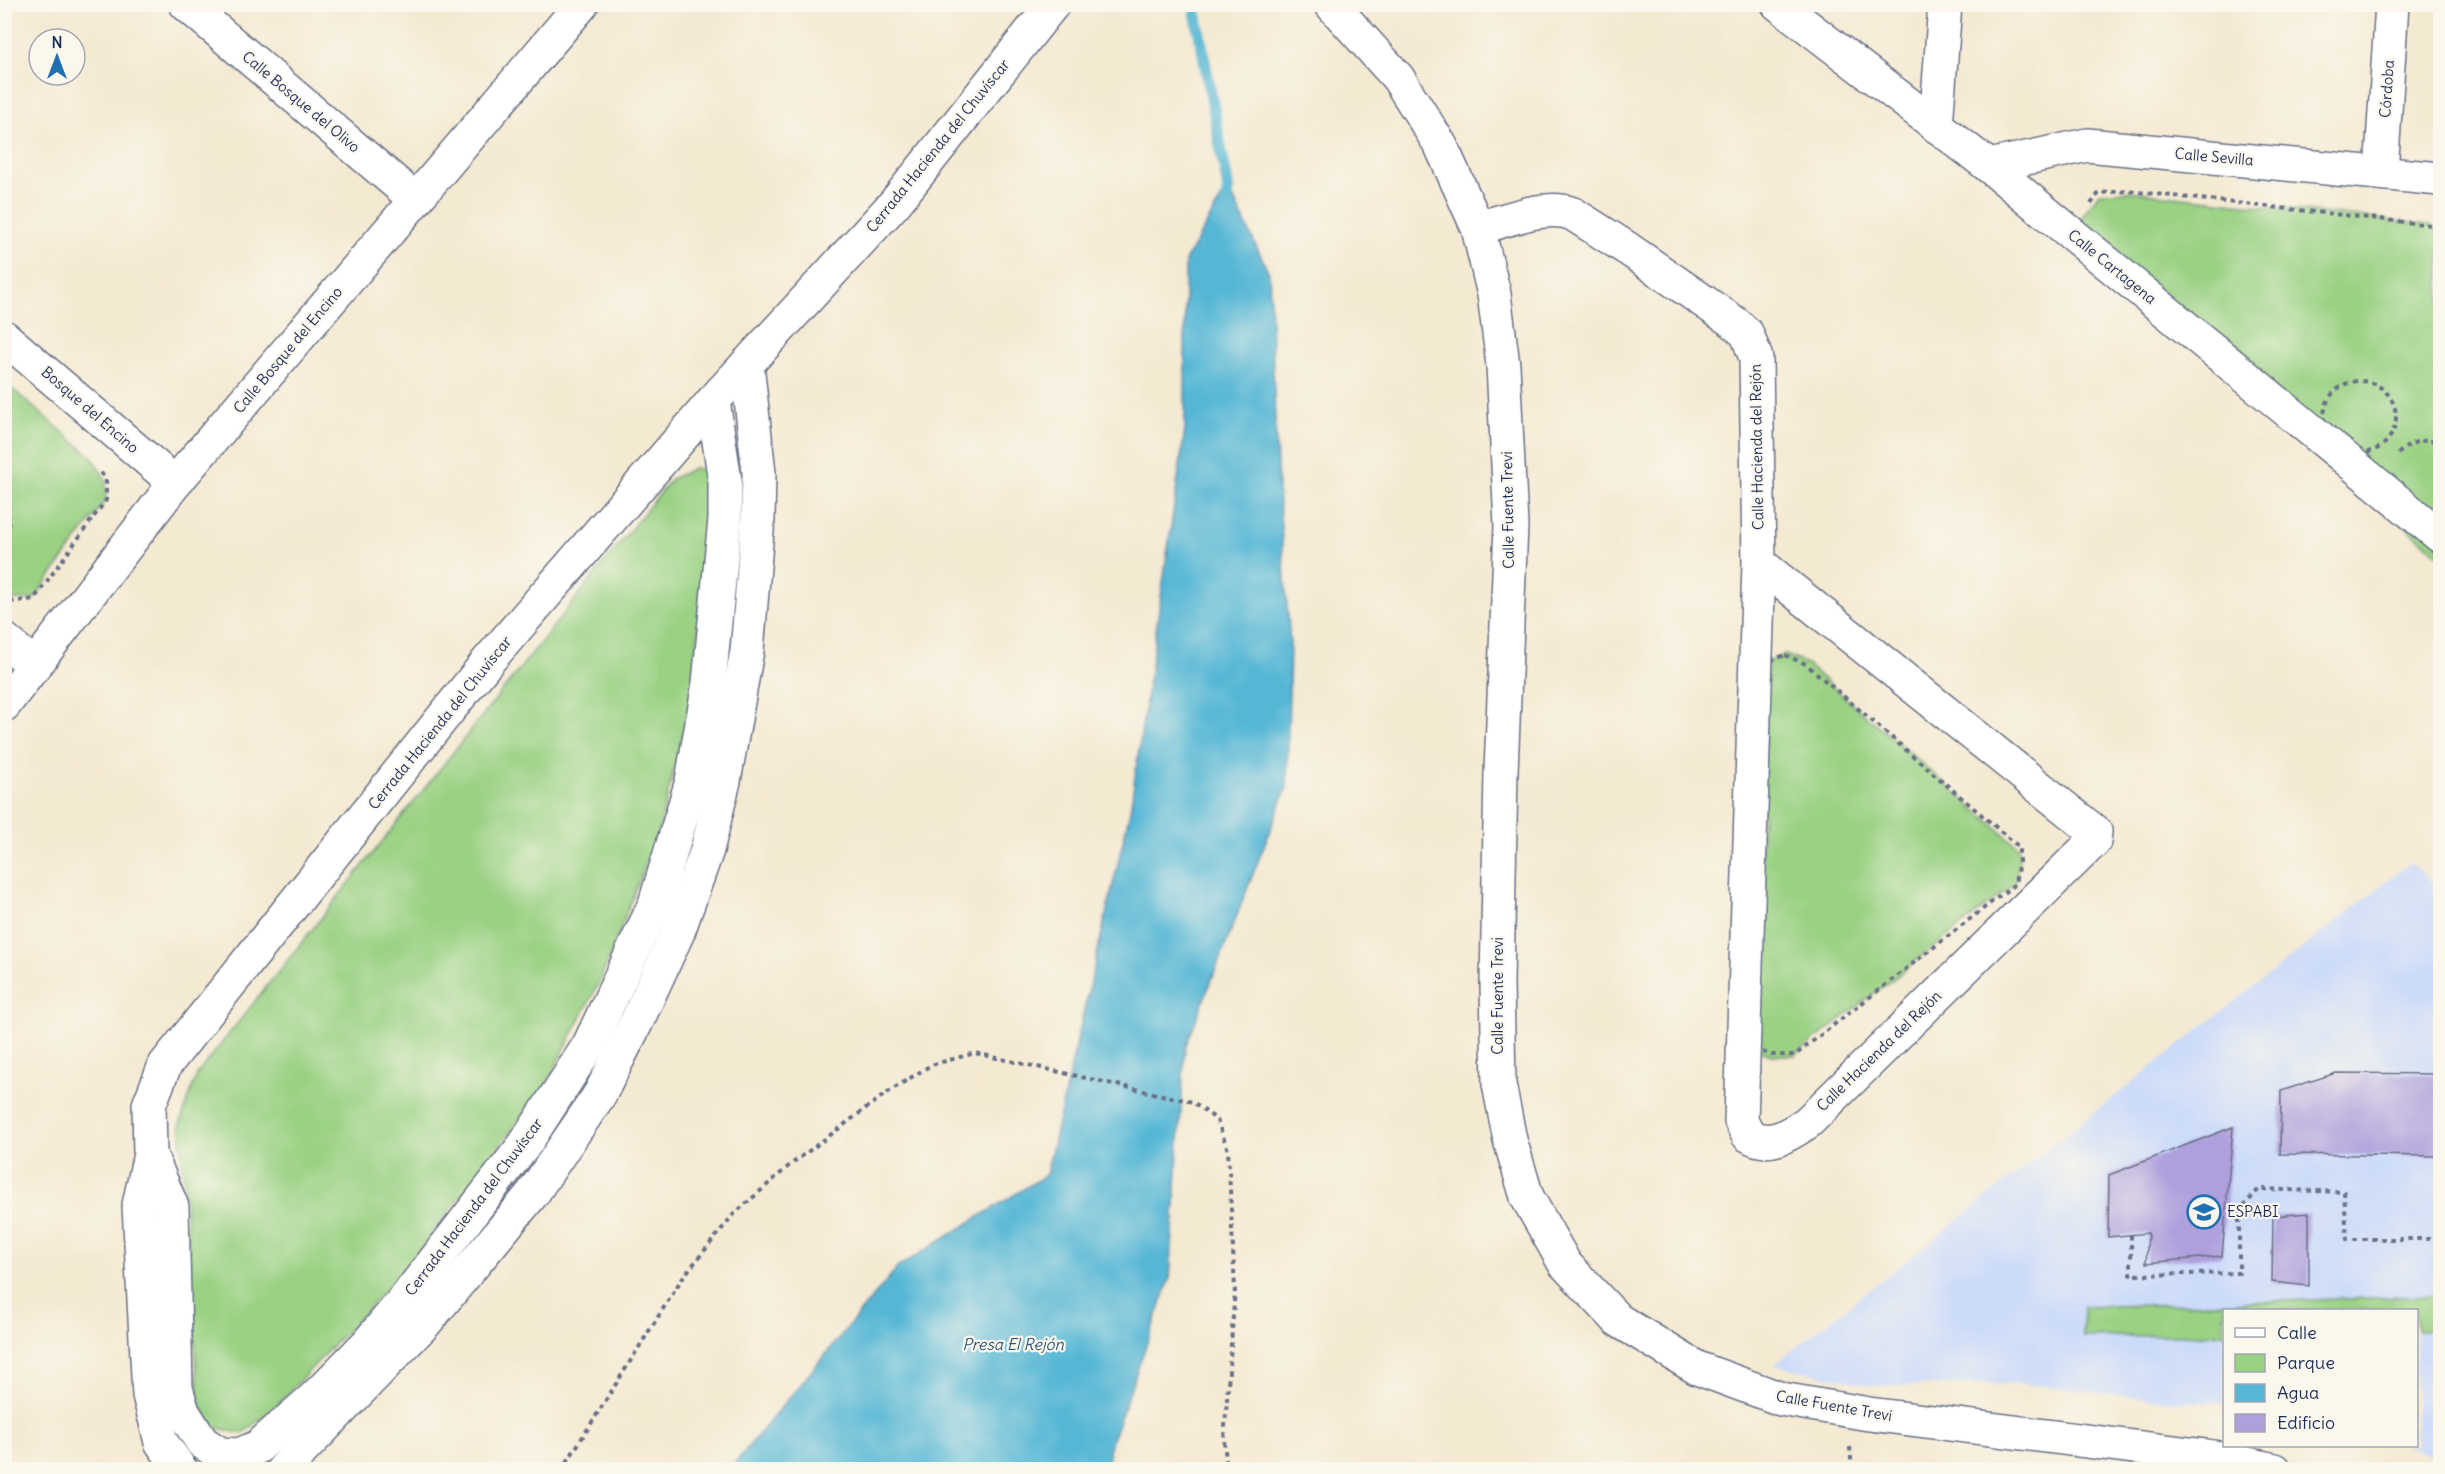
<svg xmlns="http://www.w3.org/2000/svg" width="2445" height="1474" font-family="Delius,sans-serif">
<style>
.built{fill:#ccdbf9}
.green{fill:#9ad183;stroke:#5a8070;stroke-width:1.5}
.water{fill:#56b7d5;stroke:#38739a;stroke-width:1.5}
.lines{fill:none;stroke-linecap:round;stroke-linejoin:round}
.stream{stroke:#56b7d5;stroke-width:12}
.building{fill:#afa0dd}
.minor-casing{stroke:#677086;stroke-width:36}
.path{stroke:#677086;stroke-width:4;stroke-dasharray:4.5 4.5;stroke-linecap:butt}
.minor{stroke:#fff;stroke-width:33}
.labels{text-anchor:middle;stroke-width:4.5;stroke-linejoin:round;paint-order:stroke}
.street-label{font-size:15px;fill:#1b2f5e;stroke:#fbf7ec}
.poi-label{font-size:15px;fill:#1b2f5e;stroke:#fbf7ec;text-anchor:start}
.water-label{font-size:16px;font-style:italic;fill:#2d5882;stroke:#fbf7ec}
</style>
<rect width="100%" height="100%" fill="#fbf7ec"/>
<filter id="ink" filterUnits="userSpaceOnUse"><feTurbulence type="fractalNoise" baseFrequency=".0167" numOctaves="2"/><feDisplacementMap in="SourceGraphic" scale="12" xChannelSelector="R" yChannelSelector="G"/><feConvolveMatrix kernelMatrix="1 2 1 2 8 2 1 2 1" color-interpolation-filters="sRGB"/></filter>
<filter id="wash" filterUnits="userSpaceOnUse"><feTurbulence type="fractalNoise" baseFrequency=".008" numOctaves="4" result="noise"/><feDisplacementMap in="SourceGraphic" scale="24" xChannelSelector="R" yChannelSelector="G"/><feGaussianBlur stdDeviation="1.35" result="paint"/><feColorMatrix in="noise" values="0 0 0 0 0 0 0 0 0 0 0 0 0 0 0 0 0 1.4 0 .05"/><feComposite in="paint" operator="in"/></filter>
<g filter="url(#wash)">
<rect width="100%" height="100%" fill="#f4e9d1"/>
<polygon class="built" points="2410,863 2440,888 2440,1459 2405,1446 2416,1446 2416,1310 2224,1310 2224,1403 2179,1402 2024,1384 1873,1386 1774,1365"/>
<g class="green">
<polygon points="2128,191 2431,225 2440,233 2440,556 2082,250 2079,221 2099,193"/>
<polygon points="4,382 92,457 106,480 106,500 34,599 4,601"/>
<polygon points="694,468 704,470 710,477 710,530 690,704 659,830 600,981 544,1088 405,1269 274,1408 242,1434 214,1427 199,1401 180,1124 197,1074 671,479"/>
<polygon points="1785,655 1806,664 2019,847 2019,861 2015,884 1795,1055 1772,1055 1756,1050 1767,662"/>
<polygon points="2440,1296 2440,1329 2417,1330 2416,1310 2224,1310 2224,1334 2083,1337 2083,1307"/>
</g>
<polygon class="water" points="1228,187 1269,273 1278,489 1290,642 1287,787 1185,1048 1170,1279 1108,1451 1110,1469 730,1469 898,1267 1046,1175 1130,811 1185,430 1185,261"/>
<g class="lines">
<polyline class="stream" points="1194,4 1228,187 1227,201"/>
</g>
<g id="blocks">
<g class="building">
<polygon points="2336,1073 2440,1074 2440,1156 2280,1154 2281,1091"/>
<polygon points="2233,1127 2222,1256 2146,1263 2148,1233 2108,1237 2109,1175"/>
<polygon points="2309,1213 2309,1286 2272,1282 2273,1216"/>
</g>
</g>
</g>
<g filter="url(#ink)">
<use href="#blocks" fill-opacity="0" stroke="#677086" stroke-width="1.5"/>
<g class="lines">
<defs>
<g id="minor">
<polyline points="186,4 416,200"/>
<polyline points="1331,4 1398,78 1441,146 1478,228 1494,294 1503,365 1511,525 1501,772 1497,984 1499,1084 1510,1140 1527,1197 1565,1264 1618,1320 1697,1368 1781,1399 1869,1414 2214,1457 2275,1470"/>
<polyline points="1778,4 1989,166 2440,536"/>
<polyline points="1936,126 1945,4"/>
<polyline points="1989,166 2087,145 2440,179"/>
<polyline points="2381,173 2392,4"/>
<path d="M1478 228C1505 221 1547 203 1573 214L1628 249 1735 323 1747 334 1756 358 1759 563 1741 1121 1748 1135C1770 1149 1790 1134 1808 1122L2094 841 2095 832 1759 563"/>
<polyline points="4,337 175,483"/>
<polyline points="4,639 35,666"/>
<polyline points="4,705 175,483 582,4"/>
<polyline points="150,1154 172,1207 176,1388 183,1412 202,1442 220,1454 239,1455 258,1447 315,1397 367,1344 408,1295 525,1144 589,1045 655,904 692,781 709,683 725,519 725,481 713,401"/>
<polyline points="181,1470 161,1442 149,1395 139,1205 150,1154 149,1105 165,1065 488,661 713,401 895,203 1053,4"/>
<polyline points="283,1470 425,1323 533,1193 600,1094 638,1019 678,932 707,850 724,781 747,651 758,519 759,473 747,364"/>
</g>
</defs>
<use href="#minor" class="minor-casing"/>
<g class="path">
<polyline points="2091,204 2099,193 2128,191 2431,225 2440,233"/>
<circle cx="2360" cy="417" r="36"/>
<polyline points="4,451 9,508 8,602"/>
<path d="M2398 454C2410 442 2424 437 2440 443"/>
<polyline points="10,602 34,599 106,500 106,480 99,470"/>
<polygon points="1785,655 1806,664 2019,847 2019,861 2015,884 1795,1055 1772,1055 1756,1050 1749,1026 1767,662"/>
<polyline points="2131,1235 2131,1275 2239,1273 2239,1212 2259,1189 2344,1192 2347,1239 2440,1239"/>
<polyline points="1850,1447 1852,1470"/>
<polyline points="562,1470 683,1277 733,1215 790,1165 888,1092 931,1065 975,1053 1193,1102 1217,1120 1228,1150 1235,1289 1224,1440 1227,1470"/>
</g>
<use href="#minor" class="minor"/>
</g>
</g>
<defs>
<symbol id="school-ring" viewBox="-11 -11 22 22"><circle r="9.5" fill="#fbf7ec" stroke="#1f6fb2" stroke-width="1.5"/><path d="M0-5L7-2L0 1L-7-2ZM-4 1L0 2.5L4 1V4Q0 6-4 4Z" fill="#1f6fb2"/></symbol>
</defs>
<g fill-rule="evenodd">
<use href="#school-ring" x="2185" y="1193" width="38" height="38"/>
</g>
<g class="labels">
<g class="street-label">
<text transform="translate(2387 89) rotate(-86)" y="5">Córdoba</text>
<text transform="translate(301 102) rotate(40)" y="5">Calle Bosque del Olivo</text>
<text transform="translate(938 146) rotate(-51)" y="5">Cerrada Hacienda del Chuvíscar</text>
<text transform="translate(2214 157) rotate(5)" y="5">Calle Sevilla</text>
<text transform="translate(2112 267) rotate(39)" y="5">Calle Cartagena</text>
<text transform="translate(288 350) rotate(-50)" y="5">Calle Bosque del Encino</text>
<text transform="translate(90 410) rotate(41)" y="5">Bosque del Encino</text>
<text transform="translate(1757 447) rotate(-91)" y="5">Calle Hacienda del Rejón</text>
<text transform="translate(1508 510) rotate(-91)" y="5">Calle Fuente Trevi</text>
<text transform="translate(440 723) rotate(-51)" y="5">Cerrada Hacienda del Chuvíscar</text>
<text transform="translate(1498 996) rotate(-90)" y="5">Calle Fuente Trevi</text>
<text transform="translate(1879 1051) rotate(-44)" y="5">Calle Hacienda del Rejón</text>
<text transform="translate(474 1207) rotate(-53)" y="5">Cerrada Hacienda del Chuvíscar</text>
<text transform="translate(1834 1406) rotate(10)" y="5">Calle Fuente Trevi</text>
</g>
<g class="poi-label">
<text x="2227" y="1217">ESPABI</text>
</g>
<g class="water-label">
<text x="1013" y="1350">Presa El Rejón</text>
</g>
</g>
<rect width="2445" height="1474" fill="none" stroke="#fbf7ec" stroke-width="24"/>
<rect x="2223" y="1309" width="195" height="138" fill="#fbf7ec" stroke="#a1a7b3" stroke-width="1.5"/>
<rect x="2235" y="1328" width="30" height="9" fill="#ffffff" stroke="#a1a7b3" stroke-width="1.5"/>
<text x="2277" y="1339" font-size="18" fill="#1b2f5e">Calle</text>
<rect x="2235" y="1354" width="30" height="18" fill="#9ad183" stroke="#a1a7b3" stroke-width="1.5"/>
<text x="2277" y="1369" font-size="18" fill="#1b2f5e">Parque</text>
<rect x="2235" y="1384" width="30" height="18" fill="#56b7d5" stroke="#a1a7b3" stroke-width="1.5"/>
<text x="2277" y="1399" font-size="18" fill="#1b2f5e">Agua</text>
<rect x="2235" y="1414" width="30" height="18" fill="#afa0dd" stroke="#a1a7b3" stroke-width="1.5"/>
<text x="2277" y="1429" font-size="18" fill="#1b2f5e">Edificio</text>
<g transform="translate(57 57)"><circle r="28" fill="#fbf7ec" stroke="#a1a7b3" stroke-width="1.5"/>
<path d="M0-4.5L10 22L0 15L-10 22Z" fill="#1f6fb2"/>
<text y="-9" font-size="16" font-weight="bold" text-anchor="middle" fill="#1b2f5e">N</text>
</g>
</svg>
